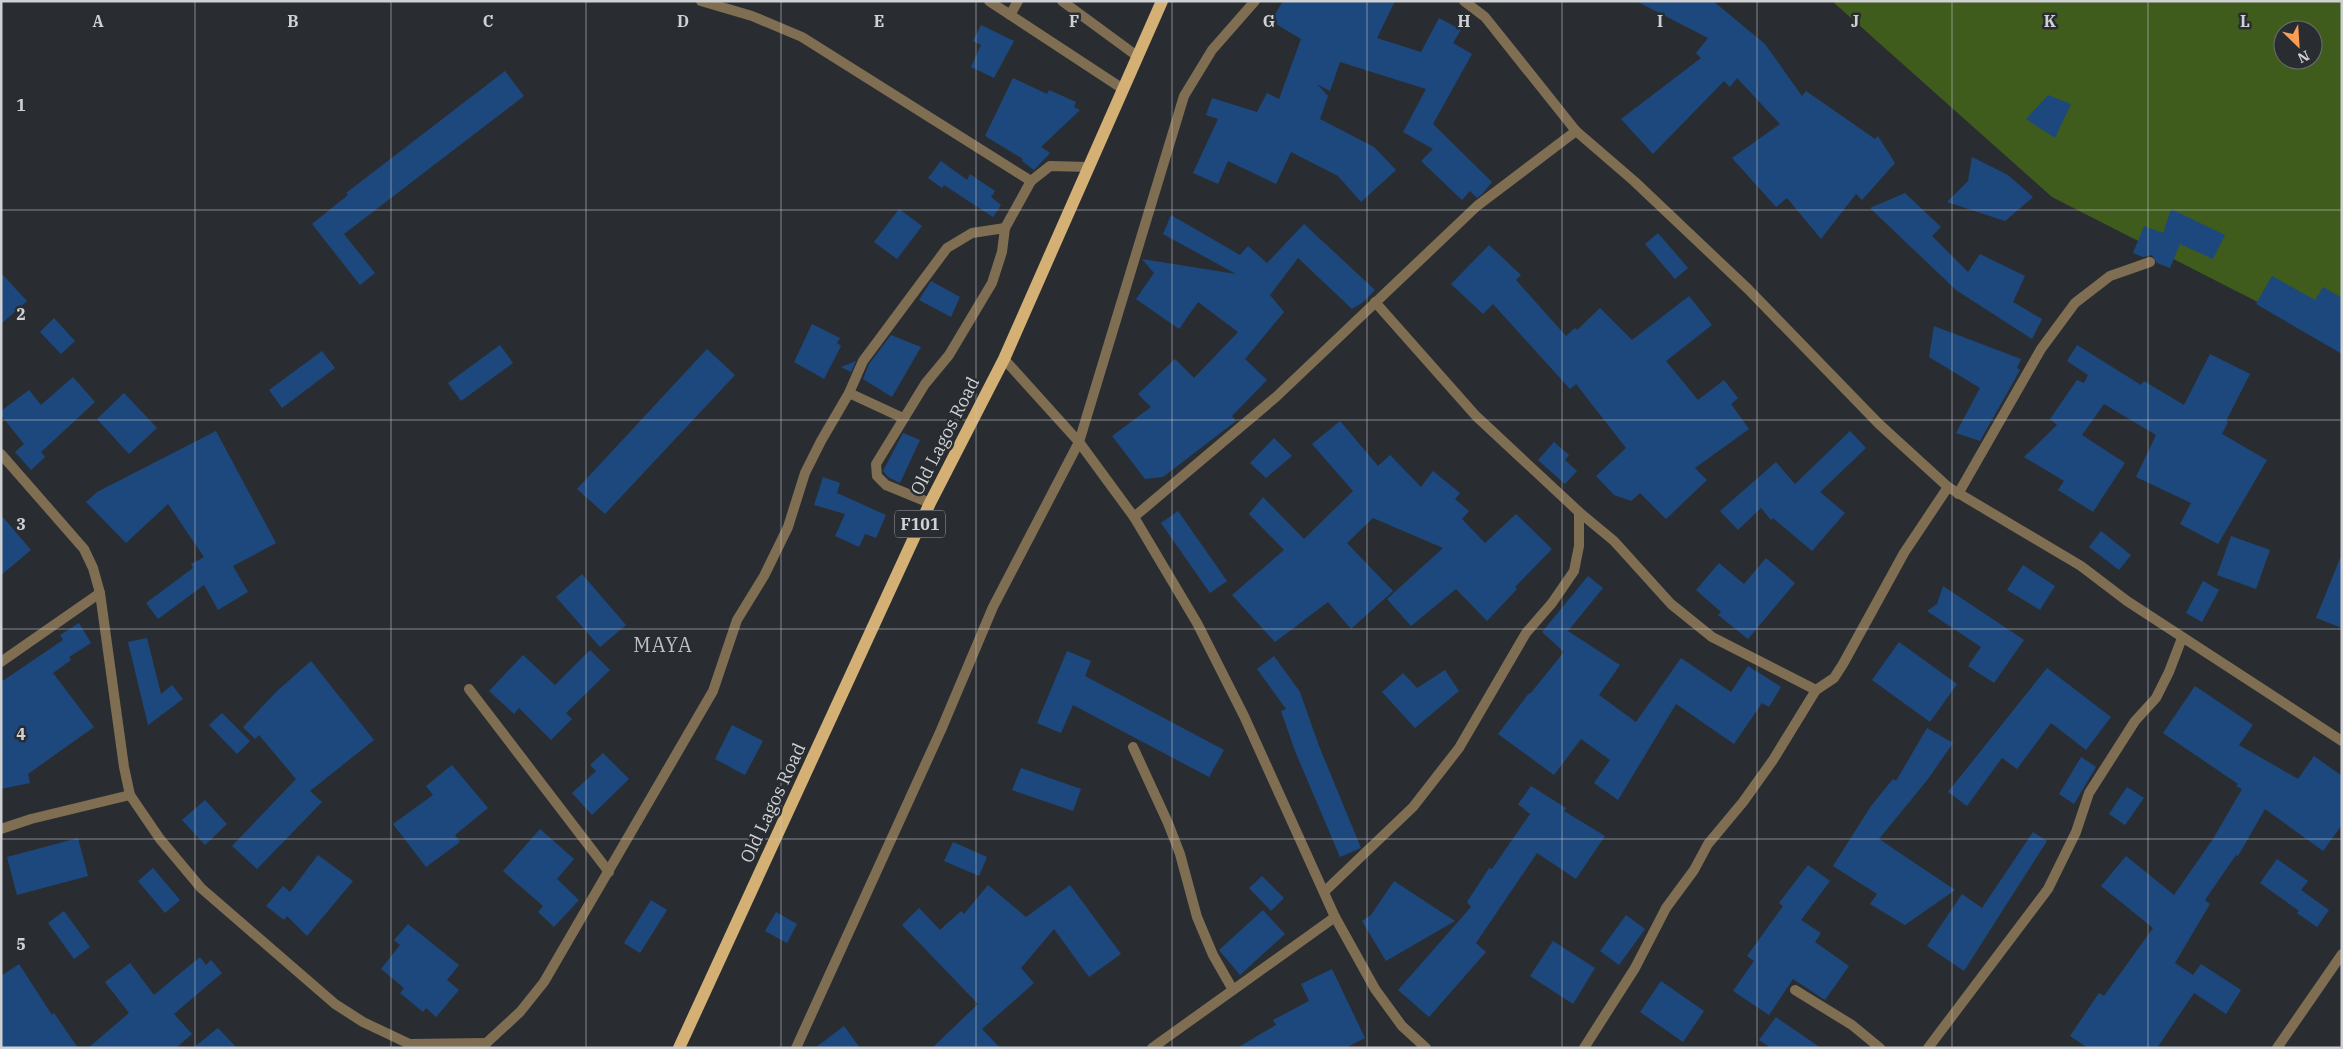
<svg xmlns="http://www.w3.org/2000/svg" width="2343" height="1049" font-family="'IBM Plex Serif',serif">
<style>
.green{fill:#3f5c1d;fill-rule:evenodd}
.building{fill:#1d487e}
.lines{fill:none;stroke-linecap:round;stroke-linejoin:round}
.service{stroke:#806e52;stroke-width:10}
.minor{stroke:#806e52;stroke-width:10}
.tertiary{stroke:#806e52;stroke-width:10}
.primary{stroke:#d4b074;stroke-width:12}
.grid{fill:none;stroke:#cfd1d4;stroke-width:1;stroke-opacity:0.55}
.labels{text-anchor:middle;stroke-width:5;stroke-linejoin:round;paint-order:stroke}
.shield{fill:#292d31;stroke:#9da0a3;stroke-width:1}
.shield-label{font-size:16px;font-weight:bold;fill:#cfd1d4}
.street-label{font-size:18px;fill:#cfd1d4;stroke:#292d31}
.quarter-label{font-size:20px;letter-spacing:1px;fill:#bdc1c7;stroke:#292d31}
.grid-label{font-size:16px;text-anchor:middle;font-weight:bold;fill:#cfd1d4;stroke:#292d31;stroke-width:5;stroke-linejoin:round;paint-order:stroke}
</style>
<rect width="100%" height="100%" fill="#292d31"/>
<path class="green" d="M1832 1H2342V345L2052 197ZM2283 30H2313V60H2283Z"/>
<g class="building">
<polygon points="1283,1 1395,1 1377,38 1421,52 1439,18 1461,30 1453,43 1472,54 1433,124 1492,182 1482,194 1477,198 1470,191 1462,200 1421,161 1433,149 1403,132 1426,89 1340,62 1330,91 1317,84 1328,96 1320,119 1374,147 1396,170 1361,202 1338,176 1291,152 1276,184 1228,161 1218,184 1193,173 1218,119 1206,115 1212,98 1257,112 1267,93 1279,99 1301,39 1271,21"/>
<polygon points="1636,1 1713,1 1765,44 1802,96 1806,91 1875,139 1878,136 1895,163 1862,200 1856,194 1821,239 1787,198 1776,207 1732,158 1780,124 1737,78 1730,87 1724,81 1653,154 1621,119 1701,58 1696,53 1708,38"/>
<polygon points="981,25 1014,41 994,78 971,67 981,45 973,41"/>
<polygon points="505,71 524,96 344,234 375,273 360,285 312,224 348,195 346,193"/>
<polygon points="1013,78 1047,94 1049,90 1076,102 1074,107 1080,110 1041,147 1050,153 1034,170 1022,161 1023,159 985,136"/>
<polygon points="2048,95 2071,104 2055,138 2026,119"/>
<polygon points="1972,157 2008,175 2033,197 2005,221 1947,202 1968,181"/>
<polygon points="941,161 967,180 970,174 995,191 991,197 1001,205 993,217 944,185 942,188 928,178"/>
<polygon points="1905,193 1941,227 1932,236 1968,272 1980,254 2025,276 2013,302 2042,319 2032,339 1956,290 1870,208"/>
<polygon points="899,209 922,226 897,259 874,242"/>
<polygon points="2171,209 2225,235 2213,259 2180,244 2170,268 2157,263 2152,255 2143,257 2133,253 2144,226 2163,233"/>
<polygon points="1171,215 1240,255 1248,246 1267,263 1304,224 1375,290 1362,303 1352,309 1298,258 1270,295 1284,312 1245,359 1267,380 1232,416 1236,421 1163,477 1145,479 1112,436 1151,407 1138,394 1175,359 1194,378 1238,332 1198,302 1179,329 1136,299 1154,273 1142,259 1236,274 1163,234"/>
<polygon points="1658,233 1688,268 1675,279 1645,244"/>
<polygon points="1489,245 1521,275 1516,280 1566,336 1575,328 1577,330 1600,308 1632,340 1689,296 1712,325 1666,361 1698,400 1724,380 1738,398 1731,404 1749,429 1695,468 1707,480 1666,519 1640,493 1631,501 1614,495 1596,476 1626,448 1576,384 1570,389 1493,304 1483,314 1451,284"/>
<polygon points="1,273 27,301 1,324"/>
<polygon points="2272,276 2315,300 2323,287 2342,298 2342,354 2256,304"/>
<polygon points="931,281 960,297 951,317 919,300"/>
<polygon points="54,318 75,341 61,354 40,332"/>
<polygon points="812,324 840,338 837,343 841,346 824,379 794,362"/>
<polygon points="1934,326 2021,359 2017,368 2020,370 1980,441 1956,433 1980,388 1929,357"/>
<polygon points="891,335 921,347 892,397 863,379 869,364"/>
<polygon points="500,345 513,363 461,401 448,383"/>
<polygon points="2077,345 2141,385 2144,381 2184,405 2210,354 2250,374 2226,421 2228,422 2222,434 2267,460 2218,544 2180,524 2191,503 2136,477 2156,435 2104,404 2082,435 2125,463 2093,512 2058,490 2064,481 2024,457 2057,425 2050,419 2077,380 2084,383 2088,375 2067,361"/>
<polygon points="707,349 735,375 605,514 577,489"/>
<polygon points="322,351 335,368 282,408 269,390"/>
<polygon points="856,361 851,372 841,367"/>
<polygon points="73,377 95,402 41,452 45,457 31,470 15,452 24,444 1,415 1,411 29,390 41,405"/>
<polygon points="124,393 157,428 129,454 97,419"/>
<polygon points="1340,421 1378,466 1390,455 1421,487 1433,471 1460,493 1455,499 1469,511 1462,519 1485,543 1516,514 1552,549 1515,587 1517,589 1487,621 1456,589 1411,626 1387,599 1443,548 1373,518 1347,543 1393,591 1351,629 1328,602 1275,642 1232,595 1284,550 1249,514 1263,497 1304,539 1353,491 1312,444"/>
<polygon points="216,431 276,543 233,566 248,592 218,610 204,585 158,619 146,603 193,568 191,564 204,557 168,504 126,543 86,502 97,492"/>
<polygon points="1850,431 1866,448 1820,492 1845,513 1812,551 1773,518 1771,520 1761,508 1738,530 1720,511 1776,462 1795,484"/>
<polygon points="903,433 920,440 900,483 888,477 883,471"/>
<polygon points="1274,438 1292,456 1266,478 1250,463"/>
<polygon points="1554,442 1569,455 1565,460 1577,471 1565,484 1538,460"/>
<polygon points="823,477 840,483 837,493 886,515 876,538 865,534 859,547 835,536 845,514 814,505"/>
<polygon points="1178,511 1227,581 1210,593 1161,523"/>
<polygon points="1,515 31,550 1,575"/>
<polygon points="2101,531 2131,555 2119,570 2089,547"/>
<polygon points="2231,536 2270,550 2256,589 2217,575"/>
<polygon points="2341,556 2342,556 2342,628 2316,618"/>
<polygon points="1766,558 1795,583 1748,639 1718,615 1721,612 1696,590 1719,563 1744,584"/>
<polygon points="2023,565 2055,586 2040,610 2007,590"/>
<polygon points="582,574 626,625 600,647 556,597"/>
<polygon points="1588,576 1603,588 1568,631 1620,665 1599,695 1636,722 1681,658 1731,692 1748,666 1781,687 1769,707 1762,703 1734,744 1676,704 1618,800 1594,783 1610,760 1581,739 1554,775 1498,734 1529,693 1530,694 1564,652 1542,632"/>
<polygon points="2203,581 2219,590 2202,622 2186,613"/>
<polygon points="1943,586 2024,640 1994,683 1968,666 1981,647 1927,611 1937,604"/>
<polygon points="79,623 91,643 69,657 71,660 53,673 94,727 28,774 30,783 1,789 1,682 63,640 60,635"/>
<polygon points="147,638 161,694 172,685 183,699 148,725 128,642"/>
<polygon points="1899,642 1957,684 1930,722 1872,680"/>
<polygon points="590,650 610,670 566,713 572,719 551,740 519,708 514,714 489,691 523,655 555,685"/>
<polygon points="1067,651 1091,661 1085,676 1224,750 1209,777 1073,705 1061,733 1037,723"/>
<polygon points="1274,656 1300,692 1319,746 1361,848 1340,857 1295,751 1281,711 1286,709 1257,669"/>
<polygon points="311,661 374,740 310,791 322,802 257,869 232,846 296,779 259,735 255,739 243,727 277,691"/>
<polygon points="2047,668 2111,717 2086,750 2051,723 2017,769 2002,758 1967,806 1948,792"/>
<polygon points="1445,670 1459,691 1415,728 1382,692 1403,673 1417,688"/>
<polygon points="2195,686 2253,725 2239,745 2298,779 2314,756 2342,776 2342,825 2323,851 2265,809 2238,856 2236,855 2205,900 2210,904 2175,963 2193,975 2201,964 2241,990 2226,1014 2194,993 2157,1048 2088,1048 2070,1036 2099,993 2104,996 2153,928 2101,886 2126,856 2174,895 2213,839 2242,789 2236,786 2238,784 2163,733"/>
<polygon points="222,713 250,741 237,754 209,725"/>
<polygon points="732,725 763,741 745,775 715,759"/>
<polygon points="1927,728 1953,743 1928,779 1879,839 1955,890 1905,925 1870,904 1877,894 1833,866 1871,806 1893,779 1896,781"/>
<polygon points="603,753 629,779 592,815 572,793 596,771 590,765"/>
<polygon points="2081,757 2096,767 2074,804 2059,794"/>
<polygon points="452,765 488,808 455,835 460,842 426,867 393,824 433,795 426,786"/>
<polygon points="1021,768 1081,789 1073,811 1012,790"/>
<polygon points="1531,786 1566,808 1564,811 1605,836 1576,879 1537,853 1476,943 1486,952 1429,1017 1398,990 1471,907 1467,902 1489,868 1492,869 1530,814 1518,804"/>
<polygon points="2127,787 2144,798 2125,825 2109,814"/>
<polygon points="205,800 227,824 205,845 182,820"/>
<polygon points="540,829 574,859 557,879 579,900 554,927 538,912 543,906 503,871"/>
<polygon points="2033,832 2047,841 1964,971 1927,946 1962,894 1982,908"/>
<polygon points="78,838 88,876 17,895 7,857"/>
<polygon points="953,842 987,857 979,876 944,861"/>
<polygon points="318,855 353,881 307,936 287,916 284,920 266,906 283,886 290,892"/>
<polygon points="2277,859 2308,881 2301,890 2329,910 2317,927 2297,913 2299,911 2260,883"/>
<polygon points="1808,865 1830,881 1801,920 1821,933 1815,942 1849,966 1825,1000 1793,979 1769,1015 1733,991 1754,961 1747,956 1783,906 1779,903"/>
<polygon points="153,868 180,900 165,913 138,881"/>
<polygon points="1262,876 1284,898 1271,911 1249,888"/>
<polygon points="1394,881 1455,921 1386,961 1362,921 1371,915"/>
<polygon points="988,885 1026,917 1070,885 1121,954 1089,977 1054,929 1021,968 1034,983 982,1029 1000,1048 932,1048 978,1004 902,925 919,908 940,930 961,911 964,914"/>
<polygon points="651,900 667,910 640,953 624,943"/>
<polygon points="1263,910 1285,934 1240,975 1219,950"/>
<polygon points="64,911 90,947 74,959 48,923"/>
<polygon points="776,912 797,924 787,943 765,931"/>
<polygon points="1626,915 1645,929 1619,965 1600,951"/>
<polygon points="408,924 459,965 447,980 459,990 436,1017 426,1008 423,1012 400,993 404,988 381,969 400,945 394,940"/>
<polygon points="1553,941 1595,968 1573,1004 1530,976"/>
<polygon points="200,957 206,965 211,960 222,973 174,1014 192,1034 176,1048 88,1048 129,1013 105,982 130,963 154,995"/>
<polygon points="19,964 52,1015 54,1013 78,1048 1,1048 1,976"/>
<polygon points="1332,969 1365,1038 1345,1048 1237,1048 1276,1025 1273,1020 1309,1001 1301,984"/>
<polygon points="1661,981 1704,1011 1683,1042 1640,1012"/>
<polygon points="1776,1017 1821,1048 1771,1048 1759,1040"/>
<polygon points="844,1026 860,1048 815,1048"/>
<polygon points="218,1028 237,1048 193,1048"/>
</g>
<g class="lines">
<g class="service">
<polyline points="989,1 1123,89"/>
<polyline points="1062,1 1137,56"/>
<polyline points="1010,15 1018,1"/>
</g>
<g class="minor">
<polyline points="701,1 752,16 802,37 1031,181"/>
<polyline points="1464,1 1485,17 1576,131 1634,181 1748,289 1879,424 1948,487 2081,566 2127,601 2342,741"/>
<polyline points="1375,302 1476,416 1579,512 1614,541 1671,604 1712,637 1816,690"/>
<polyline points="849,393 903,418"/>
<polyline points="1,454 84,549 93,568 100,593 124,767 130,795 160,839 201,888 335,1004 363,1022 418,1048"/>
<polyline points="1958,494 2041,349 2075,303 2110,276 2150,262"/>
<polyline points="930,503 886,485 877,476 876,464 925,384 949,355 992,283 1002,252 1005,228 1031,181 1050,166 1089,167"/>
<polyline points="1134,517 1276,397 1477,206 1576,131"/>
<polyline points="1,662 100,593"/>
<polyline points="469,689 609,872"/>
<polyline points="1133,747 1168,823 1180,854 1197,917 1213,955 1233,990"/>
<polyline points="1,829 31,819 130,795"/>
<polyline points="1324,892 1413,807 1459,748 1526,633 1552,603 1574,571 1579,546 1579,512"/>
<polyline points="1795,990 1852,1025 1880,1048"/>
<polyline points="411,1044 486,1043"/>
<polyline points="481,1048 520,1012 544,982 713,691 737,620 764,576 788,527 805,473 821,441 849,393 863,361 947,248 972,233 1005,228"/>
<polyline points="796,1048 941,730 993,607 1079,442 1184,96 1212,50 1255,1"/>
<polyline points="1152,1048 1335,917"/>
<polyline points="1584,1048 1635,968 1666,908 1694,870 1708,844 1743,802 1773,760 1816,690 1834,678 1843,664 1904,553 1948,487"/>
<polyline points="1928,1048 2048,889 2076,832 2089,793 2135,721 2156,698 2169,672 2182,638"/>
<polyline points="2277,1048 2342,954"/>
</g>
<polyline class="tertiary" points="1004,359 1079,442 1134,517 1197,623 1244,716 1335,917 1375,989 1402,1026 1426,1048"/>
<polyline class="primary" points="679,1048 930,503 1004,359 1162,1"/>
</g>
<path class="grid" d="M195 1V1048M391 1V1048M586 1V1048M781 1V1048M976 1V1048M1172 1V1048M1367 1V1048M1562 1V1048M1757 1V1048M1952 1V1048M2148 1V1048M1 210H2342M1 420H2342M1 629H2342M1 839H2342"/>
<g class="labels">
<rect class="shield" x="895" y="510.5" width="50" height="27" rx="4"/>
<g class="shield-label">
<text x="920" y="530">F101</text>
</g>
<g class="street-label">
<text transform="translate(945 436) rotate(-63)" y="6">Old Lagos Road</text>
<text transform="translate(773 803) rotate(-65)" y="6">Old Lagos Road</text>
</g>
<g class="quarter-label">
<text x="663" y="652">MAYA</text>
</g>
</g>
<g class="grid-label">
<text x="98" y="27">A</text>
<text x="293" y="27">B</text>
<text x="488" y="27">C</text>
<text x="683" y="27">D</text>
<text x="879" y="27">E</text>
<text x="1074" y="27">F</text>
<text x="1269" y="27">G</text>
<text x="1464" y="27">H</text>
<text x="1660" y="27">I</text>
<text x="1855" y="27">J</text>
<text x="2050" y="27">K</text>
<text x="2245" y="27">L</text>
<text x="21" y="111">1</text>
<text x="21" y="320">2</text>
<text x="21" y="530">3</text>
<text x="21" y="740">4</text>
<text x="21" y="950">5</text>
</g>
<rect width="2343" height="1049" fill="none" stroke="#cfd1d4" stroke-width="5"/>
<g transform="translate(2298 45) rotate(155)"><circle r="24" fill="#292d31" stroke="#6b6f72"/>
<path d="M0-4L9 19L0 12L-9 19Z" fill="#fc9d53"/>
<text y="-8" font-size="14" font-weight="bold" text-anchor="middle" fill="#cfd1d4">N</text>
</g>
</svg>
